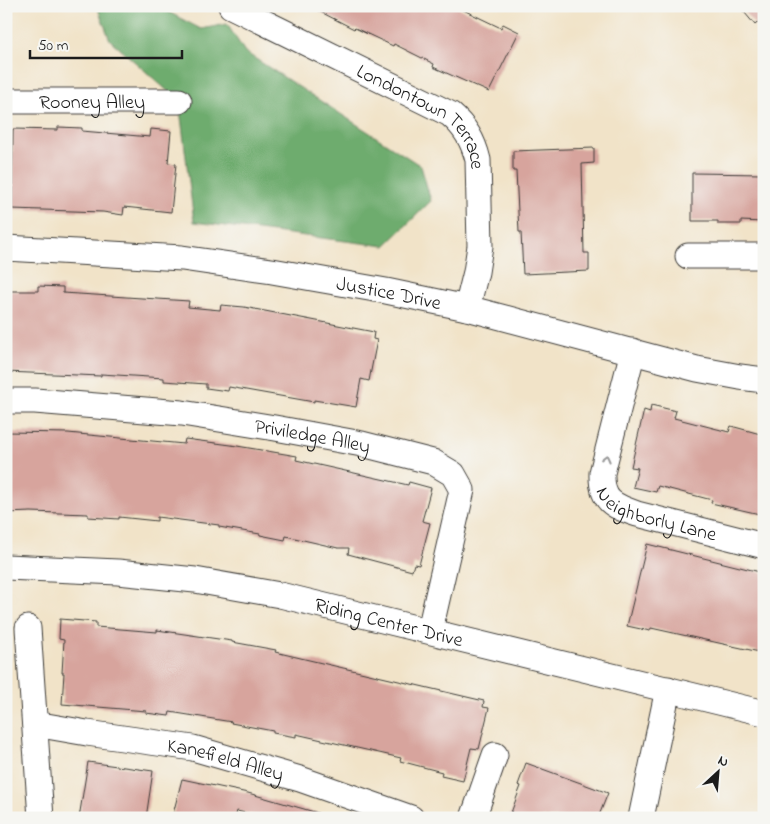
<svg xmlns="http://www.w3.org/2000/svg" width="770" height="824" font-family="'Indie Flower',sans-serif">
<style>
.forest{fill:#6eac6e;stroke:#456445}
.building{fill:#d7a49d}
.lines{fill:none;stroke-linecap:round;stroke-linejoin:round}
.minor-casing{stroke:#3c3a36;stroke-width:27}
.minor{stroke:#fff;stroke-width:25}
.oneway{stroke:#999}
.labels{text-anchor:middle;stroke-width:4;stroke-linejoin:round;paint-order:stroke}
.street-label{font-size:20px;fill:#1c1c1c;stroke:#f6f6f2}
</style>
<rect width="100%" height="100%" fill="#f6f6f2"/>
<filter id="ink" filterUnits="userSpaceOnUse"><feTurbulence type="fractalNoise" baseFrequency=".02" numOctaves="2"/><feDisplacementMap in="SourceGraphic" scale="10" xChannelSelector="R" yChannelSelector="G"/><feConvolveMatrix kernelMatrix="1 2 1 2 8 2 1 2 1" color-interpolation-filters="sRGB"/></filter>
<filter id="wash" filterUnits="userSpaceOnUse"><feTurbulence type="fractalNoise" baseFrequency=".0096" numOctaves="4" result="noise"/><feDisplacementMap in="SourceGraphic" scale="20" xChannelSelector="R" yChannelSelector="G"/><feGaussianBlur stdDeviation="1.12" result="paint"/><feColorMatrix in="noise" values="0 0 0 0 0 0 0 0 0 0 0 0 0 0 0 0 0 1.4 0 .05"/><feComposite in="paint" operator="in"/></filter>
<g filter="url(#wash)">
<rect width="100%" height="100%" fill="#f1e3c8"/>
<polygon class="forest" points="97,6 157,6 201,29 227,24 245,52 421,166 431,201 385,246 194,222 179,101 110,40"/>
<g id="blocks">
<g class="building">
<polygon points="309,6 455,6 501,28 503,24 519,32 489,92 433,67 434,64 394,44 393,46 355,28 354,29"/>
<polygon points="739,6 764,6 764,17 755,25"/>
<polygon points="58,127 82,128 82,131 150,137 151,129 171,131 168,163 176,164 171,212 124,207 123,215 103,212 12,209 13,129 58,130"/>
<polygon points="594,148 594,163 582,164 584,253 589,253 589,271 523,274 521,232 519,232 516,171 513,171 513,151"/>
<polygon points="692,173 764,174 764,222 741,221 741,224 718,224 718,221 692,221"/>
<polygon points="38,286 63,287 63,293 189,301 188,307 220,310 221,305 244,307 374,332 373,339 377,340 369,381 361,379 356,407 314,400 314,402 229,387 228,391 206,388 206,384 164,381 164,378 101,374 101,376 6,372 6,291 38,291"/>
<polygon points="651,405 676,411 674,418 729,432 731,426 764,435 764,515 711,503 712,500 658,486 656,492 633,487 638,468 631,467 644,410 650,412"/>
<polygon points="6,432 68,433 184,444 185,439 231,445 297,456 296,460 408,485 409,482 431,488 422,521 430,523 419,565 414,564 412,571 348,554 349,548 338,548 286,536 285,540 260,535 260,534 219,527 219,525 157,517 157,521 119,517 119,519 88,517 88,514 31,512 6,513"/>
<polygon points="647,544 764,573 764,653 651,628 650,631 627,626"/>
<polygon points="60,619 96,622 96,627 157,632 157,630 232,641 232,642 276,650 275,652 484,701 483,707 489,708 479,749 471,748 463,781 441,776 442,772 400,761 401,758 296,734 296,737 273,733 273,731 231,723 232,722 170,712 169,716 146,713 146,711 62,704 64,673 62,673 64,640 59,639"/>
<polygon points="88,762 153,771 146,818 79,818"/>
<polygon points="526,763 608,793 598,818 509,818 521,786 518,785"/>
<polygon points="182,779 248,793 318,813 318,818 265,818 237,811 235,818 172,818"/>
</g>
</g>
</g>
<g filter="url(#ink)">
<use href="#blocks" fill-opacity="0" stroke="#3c3a36" stroke-width="1"/>
<g class="lines">
<defs>
<g id="minor">
<path id="s1" d="M231 6 450 114C465 127 473 140 478 160L480 246 476 272 467 308"/>
<path id="s2" d="M6 101H179"/>
<path id="s3" d="M6 248 182 258 272 271 386 291 467 308 697 369 740 377 764 380"/>
<polyline points="688,256 764,256"/>
<path id="s4" d="M633 351 602 473C601 501 613 506 637 514L764 546"/>
<path id="s5" d="M6 401H35L182 413 275 428 362 444 433 462 453 474 462 490 430 630"/>
<path id="s6" d="M6 567 118 572 195 580 280 595 764 713"/>
<polyline points="28,628 41,818"/>
<path id="s7" d="M35 724 87 733 193 748 300 779 411 818"/>
<polyline points="473,818 495,755"/>
<polyline points="641,818 668,689"/>
</g>
</defs>
<use href="#minor" class="minor-casing"/>
<use href="#minor" class="minor"/>
</g>
<defs><path id="oneway-chevron" d="M-2-3.5L2.5 0L-2 3.5" fill="none" stroke-width="1.6" stroke-linecap="round" stroke-linejoin="round" transform="scale(1.25)"/></defs>
<use class="oneway" href="#oneway-chevron" transform="translate(606 458) rotate(-76)"/>
</g>
<g class="labels">
<g class="street-label">
<text dy="7" stroke="none"><textPath href="#s2" startOffset="86">Rooney Alley</textPath></text>
<text dy="7" stroke="none"><textPath href="#s1" startOffset="225">Londontown Terrace</textPath></text>
<text dy="7" stroke="none"><textPath href="#s3" startOffset="386">Justice Drive</textPath></text>
<text dy="7" stroke="none"><textPath href="#s5" startOffset="309">Priviledge Alley</textPath></text>
<text dy="7" stroke="none"><textPath href="#s4" startOffset="204">Neighborly Lane</textPath></text>
<text dy="7" stroke="none"><textPath href="#s6" startOffset="388">Riding Center Drive</textPath></text>
<text dy="7" stroke="none"><textPath href="#s7" startOffset="194">Kanefield Alley</textPath></text>
</g>
</g>
<rect width="770" height="824" fill="none" stroke="#f6f6f2" stroke-width="25"/>
<g transform="translate(718 772) rotate(26)" stroke="#f6f6f2" stroke-width="4" paint-order="stroke">
<path d="M0-4L9 19L0 12L-9 19Z" fill="#1c1c1c"/>
<text y="-8" font-size="14" font-weight="bold" text-anchor="middle" fill="#1c1c1c">N</text>
</g>
<path d="M30 50v8h152v-8" fill="none" stroke="#1c1c1c" stroke-width="2.5"/>
<text x="38" y="50" font-size="15" fill="#1c1c1c" stroke="#f6f6f2" stroke-width="4" paint-order="stroke">50 m</text>
</svg>
